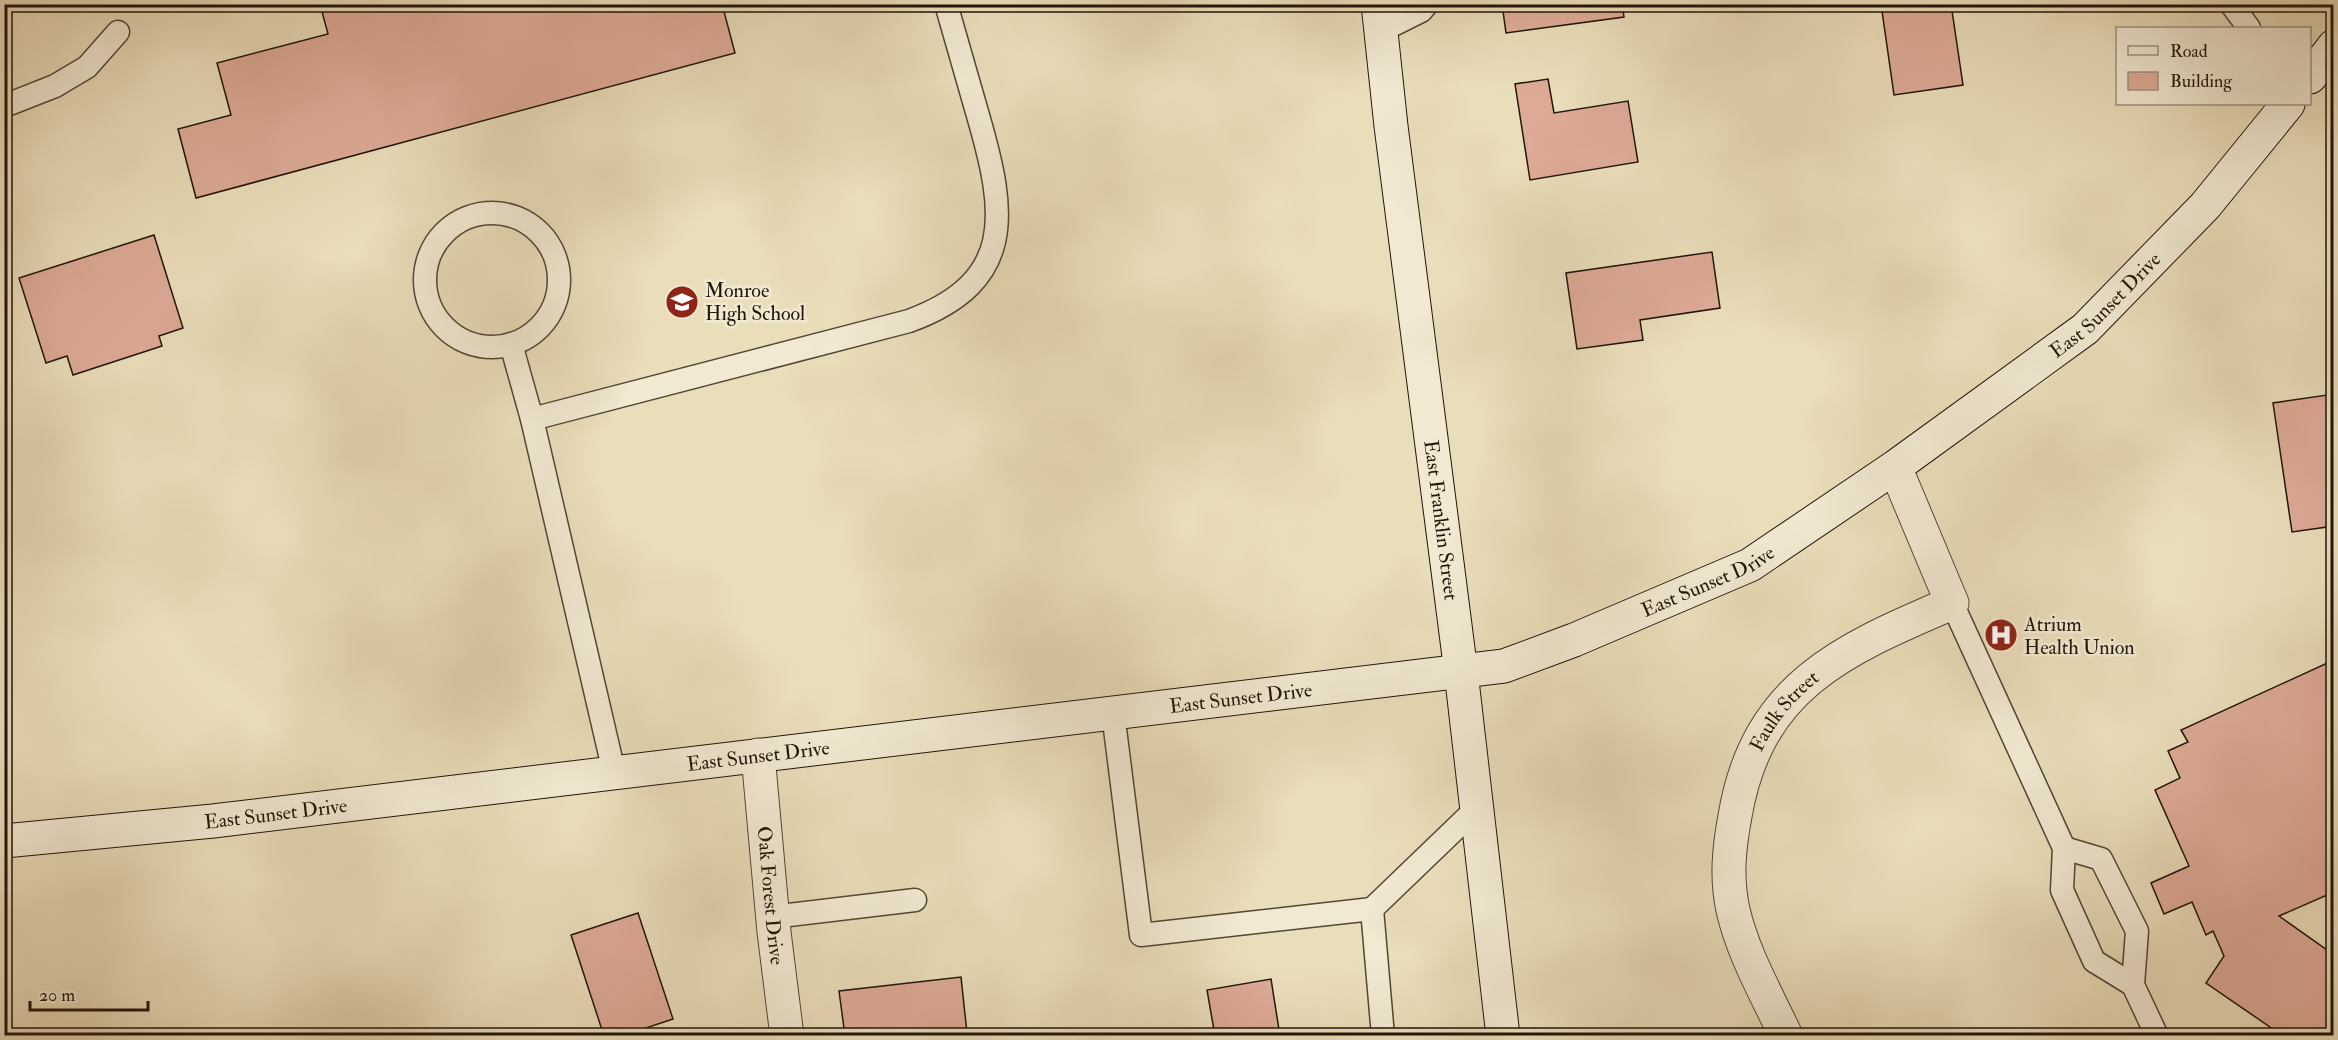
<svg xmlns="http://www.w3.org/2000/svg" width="2338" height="1040" font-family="'IM FELL Double Pica',serif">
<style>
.building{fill:#ddaa96;stroke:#201509;stroke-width:1.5}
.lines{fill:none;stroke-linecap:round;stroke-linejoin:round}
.lane-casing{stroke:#524735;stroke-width:25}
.street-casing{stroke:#524735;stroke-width:35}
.secondary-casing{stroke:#201509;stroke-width:35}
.lane{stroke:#f1e9d2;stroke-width:22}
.street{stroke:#f1e9d2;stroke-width:33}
.secondary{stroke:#f1e9d2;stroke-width:33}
.labels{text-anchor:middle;stroke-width:5;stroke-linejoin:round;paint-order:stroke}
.poi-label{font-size:20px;fill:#201509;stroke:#f1e9d2;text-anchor:start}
.street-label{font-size:20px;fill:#201509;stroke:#f1e9d2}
</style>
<rect width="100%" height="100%" fill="#eaddba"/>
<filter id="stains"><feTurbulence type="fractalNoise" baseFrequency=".00333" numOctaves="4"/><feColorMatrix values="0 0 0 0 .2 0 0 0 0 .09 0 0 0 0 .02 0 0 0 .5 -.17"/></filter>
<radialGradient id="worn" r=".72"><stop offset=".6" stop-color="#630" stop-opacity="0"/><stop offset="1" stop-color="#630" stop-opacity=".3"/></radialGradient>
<g class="building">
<polygon points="320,4 722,4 735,53 196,198 178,129 231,115 217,63 328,34"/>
<polygon points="1502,4 1622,4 1624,17 1506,33"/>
<polygon points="1881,4 1951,4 1963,85 1894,95"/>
<polygon points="1548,79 1554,113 1628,101 1638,162 1530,180 1515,84"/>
<polygon points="154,235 183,328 159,336 162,346 73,375 67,356 46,363 19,278"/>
<polygon points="1712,252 1720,308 1640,320 1643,340 1577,349 1566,273"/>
<polygon points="2334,394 2334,526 2292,532 2273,403"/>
<polygon points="2334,660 2334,892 2279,916 2334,955 2334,1036 2283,1036 2206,983 2224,956 2213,931 2206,935 2192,902 2164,914 2151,883 2189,866 2155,790 2180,778 2168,751 2188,742 2181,730"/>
<polygon points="638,913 673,1019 622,1036 604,1036 571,935"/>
<polygon points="961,977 967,1033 939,1036 845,1036 839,991"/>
<polygon points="1271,979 1280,1036 1215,1036 1207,990"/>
</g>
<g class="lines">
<defs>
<g id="lane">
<polyline points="2231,4 2249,28"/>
<polyline points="1381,31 1421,11 1427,4"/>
<polyline points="4,106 55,86 87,67 118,32"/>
<circle cx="492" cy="280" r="67"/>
<polyline points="511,344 532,419 614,772"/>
<path d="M532 419 909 321C1016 282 1006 213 979 119 968 81 957 43 946 4"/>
<polyline points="1952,603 2064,848 2062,890 2094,961 2133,985"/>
<polyline points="1113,713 1141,935 1372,909 1383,1036"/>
<polyline points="2064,848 2101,859 2137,931 2133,985 2157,1036"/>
<polyline points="1372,909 1477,808"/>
<polyline points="772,917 915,900"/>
</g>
<g id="street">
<path id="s1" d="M758 755 774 932 787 1036"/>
<path id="s2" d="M1786 1036C1767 995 1743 954 1733 910 1726 878 1729 848 1735 816 1757 686 1842 650 1952 603L1895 467"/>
</g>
<g id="secondary">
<path id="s3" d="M1378 4 1391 126 1461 672 1503 1036"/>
<polyline points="2310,77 2334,46"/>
<path id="s4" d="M4 841 213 821 1504 666 1574 640 1750 565 1895 467 2085 329 2205 206 2288 104"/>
</g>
</defs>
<use href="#lane" class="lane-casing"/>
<use href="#street" class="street-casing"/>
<use href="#secondary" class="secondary-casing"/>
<use href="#lane" class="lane"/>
<use href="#street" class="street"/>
<use href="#secondary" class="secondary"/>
</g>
<defs>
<symbol id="school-disc" viewBox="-11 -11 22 22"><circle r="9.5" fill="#8f2418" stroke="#f1e9d2"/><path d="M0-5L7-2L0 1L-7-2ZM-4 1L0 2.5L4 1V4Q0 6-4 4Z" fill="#fff"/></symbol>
<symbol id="hospital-disc" viewBox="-11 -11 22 22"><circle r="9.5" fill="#8f2418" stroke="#f1e9d2"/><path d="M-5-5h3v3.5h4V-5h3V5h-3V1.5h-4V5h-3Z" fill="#fff"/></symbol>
</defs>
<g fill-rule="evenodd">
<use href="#school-disc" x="663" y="283" width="38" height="38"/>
<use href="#hospital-disc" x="1982" y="616" width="38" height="38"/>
</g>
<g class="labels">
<g class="poi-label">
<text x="705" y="297">Monroe<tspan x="705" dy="23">High School</tspan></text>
<text x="2024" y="631">Atrium<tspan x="2024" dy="23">Health Union</tspan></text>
</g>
<g class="street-label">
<text dy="7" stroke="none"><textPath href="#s4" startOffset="2217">East Sunset Drive</textPath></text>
<text dy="7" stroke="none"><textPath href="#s3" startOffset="520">East Franklin Street</textPath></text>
<text dy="7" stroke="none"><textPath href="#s4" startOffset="1731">East Sunset Drive</textPath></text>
<text dy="7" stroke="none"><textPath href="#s4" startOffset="1245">East Sunset Drive</textPath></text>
<text dy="7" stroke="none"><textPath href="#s2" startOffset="350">Faulk Street</textPath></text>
<text dy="7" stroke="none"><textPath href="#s4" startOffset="759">East Sunset Drive</textPath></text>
<text dy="7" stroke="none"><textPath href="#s4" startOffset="273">East Sunset Drive</textPath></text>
<text dy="7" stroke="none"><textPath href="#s1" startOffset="141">Oak Forest Drive</textPath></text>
</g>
</g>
<rect width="2338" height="1040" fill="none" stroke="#eaddba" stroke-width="24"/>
<rect x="6" y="6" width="2326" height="1028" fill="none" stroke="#201509" stroke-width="3"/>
<rect x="12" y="12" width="2314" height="1016" fill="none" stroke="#201509" stroke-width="1.5"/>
<rect x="2116" y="27" width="195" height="78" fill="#f1e9d2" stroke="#9d9482" stroke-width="1.5"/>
<rect x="2128" y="46" width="30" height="9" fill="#f1e9d2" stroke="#9d9482" stroke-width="1.5"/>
<text x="2170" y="57" font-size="18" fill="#201509">Road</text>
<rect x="2128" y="72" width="30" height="18" fill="#ddaa96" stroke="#9d9482" stroke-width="1.5"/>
<text x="2170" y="87" font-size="18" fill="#201509">Building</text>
<path d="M30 1001v9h118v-9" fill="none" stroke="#201509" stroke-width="3"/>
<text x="39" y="1001" font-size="18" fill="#201509" stroke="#f1e9d2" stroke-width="4.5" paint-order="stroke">20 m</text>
<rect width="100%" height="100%" filter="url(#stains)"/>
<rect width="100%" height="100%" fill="url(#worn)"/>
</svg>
